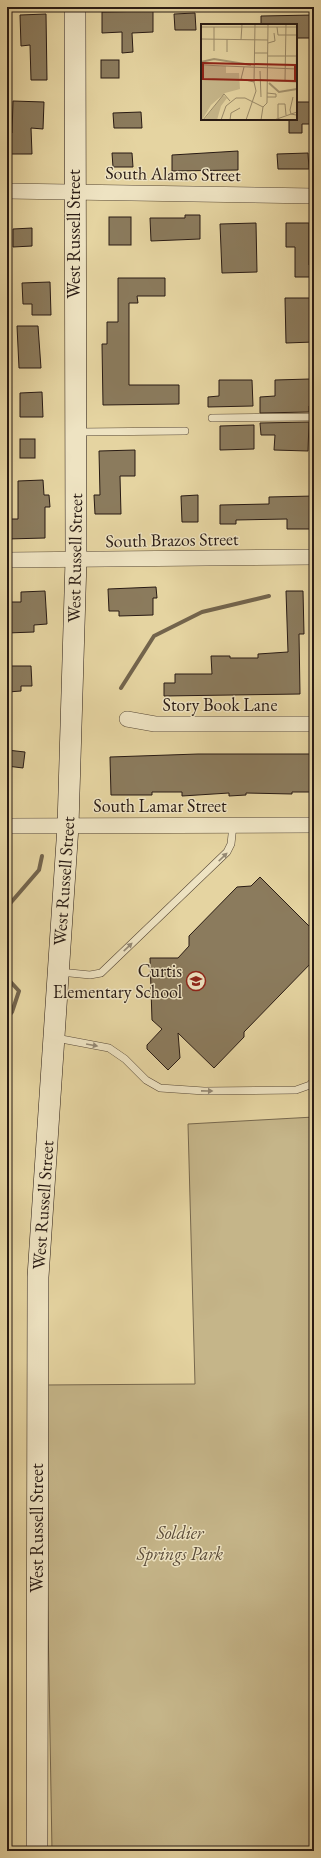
<svg xmlns="http://www.w3.org/2000/svg" width="321" height="1858" font-family="'EB Garamond',serif">
<style>
.green{fill:#c5b589;stroke:#77684e}
.lines{fill:none;stroke-linecap:round;stroke-linejoin:round}
.stream{stroke:#73644c;stroke-width:4}
.building{fill:#8b7b5d;stroke:#291b14}
.lane-casing{stroke:#584937;stroke-width:8}
.street-casing{stroke:#584937;stroke-width:16}
.secondary-casing{stroke:#291b14;stroke-width:22}
.lane{stroke:#eee3c2;stroke-width:7}
.street{stroke:#eee3c2;stroke-width:15}
.secondary{stroke:#eee3c2;stroke-width:21}
.oneway{fill:#958974}
.labels{text-anchor:middle;stroke-width:3;stroke-linejoin:round;paint-order:stroke}
.street-label{font-size:18px;fill:#291b14;stroke:#eee3c2}
.poi-label{font-size:18px;fill:#291b14;stroke:#eee3c2;text-anchor:end}
.park-label{font-size:18px;font-style:italic;fill:#584937;stroke:#eee3c2}
.inset-river{fill:none;stroke:#a59571;stroke-width:2}
.inset-road{fill:none;stroke:#9a8a69;stroke-width:1}
.view{fill:#8f2418;fill-opacity:0.15;stroke:#8f2418;stroke-width:2}
.inset-edge{fill:none;stroke:#291b14;stroke-width:2}
</style>
<rect width="100%" height="100%" fill="#e5d4a1"/>
<filter id="stains"><feTurbulence type="fractalNoise" baseFrequency=".005" numOctaves="4"/><feColorMatrix values="0 0 0 0 .2 0 0 0 0 .09 0 0 0 0 .02 0 0 0 .5 -.17"/></filter>
<radialGradient id="worn" r=".72"><stop offset=".6" stop-color="#630" stop-opacity="0"/><stop offset="1" stop-color="#630" stop-opacity=".3"/></radialGradient>
<polygon class="green" points="314,1117 314,1851 52,1851 44,1385 195,1384 188,1124"/>
<g class="lines">
<g class="stream">
<polyline points="121,688 154,636 202,612 269,596"/>
<polyline points="7,907 39,870 42,856"/>
<polyline points="7,978 19,991 12,1012 7,1018"/>
</g>
</g>
<g class="building">
<polygon points="153,11 153,32 132,33 133,52 122,53 122,32 102,33 102,12"/>
<polygon points="195,13 196,30 175,30 174,14"/>
<polygon points="46,14 47,80 31,80 30,45 21,46 20,15"/>
<polygon points="314,15 314,38 296,38 296,25 261,25 261,16"/>
<rect x="101" y="60" width="18" height="18"/>
<polygon points="13,101 44,102 43,129 31,128 32,154 7,154 7,133 12,133"/>
<polygon points="296,102 314,102 314,124 302,124 302,133 289,133 289,119 296,119"/>
<polygon points="141,112 142,128 114,128 113,113"/>
<polygon points="238,151 238,170 172,171 172,155"/>
<polygon points="112,153 132,153 133,167 113,167"/>
<polygon points="308,153 309,169 278,169 277,154"/>
<polygon points="185,215 200,215 200,239 151,241 150,218 185,218"/>
<rect x="109" y="217" width="22" height="28"/>
<polygon points="256,223 257,272 222,273 220,224"/>
<polygon points="286,223 309,223 309,265 314,265 314,277 295,277 295,247 286,247"/>
<polygon points="32,228 32,246 13,247 13,229"/>
<polygon points="118,278 165,278 165,296 137,296 138,303 129,303 129,385 179,385 179,404 103,405 102,344 107,344 107,322 118,322"/>
<polygon points="50,282 51,315 32,315 32,304 23,304 22,283"/>
<polygon points="285,298 313,298 313,342 286,343"/>
<polygon points="17,326 38,326 41,368 19,368"/>
<polygon points="310,379 311,406 309,406 309,412 260,413 260,397 275,396 275,380"/>
<polygon points="219,380 252,380 253,406 208,407 208,397 219,396"/>
<polygon points="42,392 43,417 20,417 20,393"/>
<polygon points="309,422 308,451 274,450 275,435 261,435 260,423"/>
<polygon points="254,425 254,449 220,450 220,426"/>
<rect x="20" y="439" width="15" height="19"/>
<polygon points="135,450 135,476 120,476 121,514 95,514 94,495 100,495 99,451"/>
<polygon points="43,480 44,495 49,495 50,507 45,507 45,538 7,539 7,519 18,519 18,481"/>
<polygon points="198,495 198,522 182,522 181,496"/>
<polygon points="314,496 314,529 287,529 287,519 236,520 236,524 220,524 220,505 269,504 269,497"/>
<polygon points="156,587 157,598 153,598 153,615 119,616 119,611 109,611 108,589"/>
<polygon points="45,591 47,624 34,625 34,632 7,633 7,602 21,602 21,592"/>
<polygon points="286,591 303,591 304,634 299,634 300,694 164,696 164,683 175,683 175,674 212,674 211,656 230,656 230,658 258,658 258,654 288,652"/>
<polygon points="7,666 31,666 32,686 21,686 21,691 8,692"/>
<polygon points="7,750 25,752 23,768 7,766"/>
<polygon points="198,754 314,754 314,792 292,792 292,794 246,793 246,795 229,796 229,793 182,796 182,792 152,792 152,795 111,795 110,757"/>
<polygon points="260,877 314,931 314,946 310,951 314,955 314,960 244,1032 244,1037 214,1068 178,1033 180,1058 168,1070 147,1049 147,1045 162,1029 152,1020 150,958 178,958 189,946 189,936 237,887 251,886"/>
</g>
<g class="lines">
<defs>
<g id="lane">
<polyline points="212,418 314,417"/>
<polyline points="77,432 185,431"/>
<polyline points="60,972 90,975 101,973 227,852 231,844 233,825"/>
<polyline points="56,1038 109,1048 125,1059 146,1080 160,1088 204,1091 296,1090 310,1085 314,1080"/>
</g>
<g id="street">
<polyline points="7,191 314,196"/>
<polyline points="7,560 314,557"/>
<polyline points="127,719 155,724 314,724"/>
<polyline points="7,826 314,825"/>
</g>
<polyline id="secondary" points="37,1851 38,1277 68,826 76,560 75,7"/>
</defs>
<use href="#lane" class="lane-casing"/>
<use href="#street" class="street-casing"/>
<use href="#secondary" class="secondary-casing"/>
<use href="#lane" class="lane"/>
<use href="#street" class="street"/>
<use href="#secondary" class="secondary"/>
</g>
<defs><path id="oneway-solid" d="M-6-.8H1V-3.2L6.5 0L1 3.2V.8H-6Z"/></defs>
<g class="oneway">
<use href="#oneway-solid" transform="translate(223 857) rotate(-44)"/>
<use href="#oneway-solid" transform="translate(128 947) rotate(-44)"/>
<use href="#oneway-solid" transform="translate(92 1045) rotate(10)"/>
<use href="#oneway-solid" transform="translate(207 1091) rotate(1)"/>
</g>
<defs>
<symbol id="school-ring" viewBox="-11 -11 22 22"><circle r="9.5" fill="#eee3c2" stroke="#8f2418" stroke-width="1.5"/><path d="M0-5L7-2L0 1L-7-2ZM-4 1L0 2.5L4 1V4Q0 6-4 4Z" fill="#8f2418"/></symbol>
</defs>
<g fill-rule="evenodd">
<use href="#school-ring" x="185" y="970" width="22" height="22"/>
</g>
<g class="labels">
<g class="street-label">
<text transform="translate(173 174) rotate(1)" y="6">South Alamo Street</text>
<text transform="translate(74 234) rotate(-90)" y="6">West Russell Street</text>
<text transform="translate(172 540) rotate(-1)" y="6">South Brazos Street</text>
<text transform="translate(75 558) rotate(-89)" y="6">West Russell Street</text>
<text x="220" y="711">Story Book Lane</text>
<text x="160" y="812">South Lamar Street</text>
<text transform="translate(64 881) rotate(-86)" y="6">West Russell Street</text>
<text transform="translate(43 1205) rotate(-86)" y="6">West Russell Street</text>
<text transform="translate(37 1528) rotate(-90)" y="6">West Russell Street</text>
</g>
<g class="poi-label">
<text x="182" y="977">Curtis<tspan x="182" dy="21">Elementary School</tspan></text>
</g>
<g class="park-label">
<text x="180" y="1539">Soldier<tspan x="180" dy="21">Springs Park</tspan></text>
</g>
</g>
<g transform="translate(201 24)">
<rect width="96" height="96" fill="#e5d4a1"/>
<path d="M0 42H25V49H38L39 65 24 69 10 81 1 96ZM22 71 26 74 20 82 16 96H3Z" fill="#c5b589"/>
<path class="inset-river" d="M0 38 13 35 50 41M68 59 78 68 96 65"/>
<path class="inset-road" d="M0 3H96M76 3 77 11H96M0 15 67 16M40 16 41 0M67 19 74 17 73 9M13 27V3M26 28V15M53 29H67M67 32H95M0 41 96 45M43 43 40 55 53 58M59 47 60 73M58 56 96 58M84 57 85 0M95 58 96 0M66 73H75V70L66 69M92 73 89 86 90 90 95 91M66 79 67 0M77 94V80H84L85 91M2 96 23 70 29 77M20 96 25 82 35 74H44L62 83M29 96 30 89 39 84M45 96 55 67 53 58 54 0M60 96 62 83 66 79M73 96 96 88"/>
<path class="view" d="M2 39 94 41V57L2 55Z"/>
<rect width="96" height="96" class="inset-edge"/>
</g>
<rect width="321" height="1858" fill="none" stroke="#e5d4a1" stroke-width="24"/>
<rect x="8" y="8" width="305" height="1842" fill="none" stroke="#291b14" stroke-width="2"/>
<rect x="12" y="12" width="297" height="1834" fill="none" stroke="#291b14"/>
<rect width="100%" height="100%" filter="url(#stains)"/>
<rect width="100%" height="100%" fill="url(#worn)"/>
</svg>
